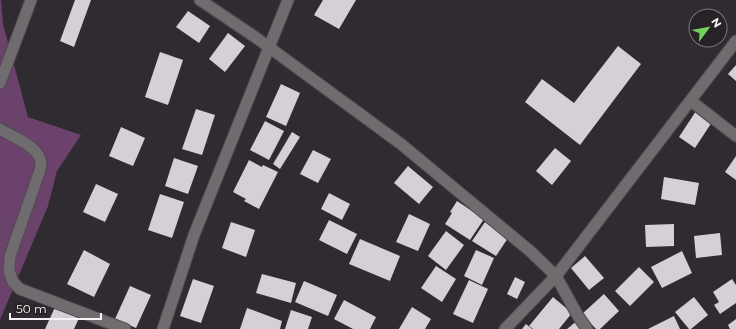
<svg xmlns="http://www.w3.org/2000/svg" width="736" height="329" font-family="Montserrat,sans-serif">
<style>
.forest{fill:#6b426c}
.building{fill:#d5d0d5}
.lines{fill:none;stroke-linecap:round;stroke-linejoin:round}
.street-casing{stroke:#4d4a4d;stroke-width:13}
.street{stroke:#6f6b6f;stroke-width:11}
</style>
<rect width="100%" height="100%" fill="#302b30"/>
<polygon class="forest" points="0,0 1,0 3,24 28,117 81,135 57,171 48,206 0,320"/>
<g class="building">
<polygon points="75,0 91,0 74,47 60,41"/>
<polygon points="323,0 356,0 339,29 314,15"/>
<polygon points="188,11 210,26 199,43 176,27"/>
<polygon points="228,33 245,46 225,72 209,59"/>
<polygon points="618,46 641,64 580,145 525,102 542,79 574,103"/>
<polygon points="160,52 183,60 168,105 145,97"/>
<polygon points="736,65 736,81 728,74"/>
<polygon points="281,84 300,93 286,126 266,117"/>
<polygon points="196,109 215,115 202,155 182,149"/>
<polygon points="696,111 712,122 695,148 679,137"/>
<polygon points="265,121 284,131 269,160 250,150"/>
<polygon points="121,127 145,138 133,166 109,156"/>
<polygon points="292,132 300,137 280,169 273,164"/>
<polygon points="555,148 571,161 552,185 536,171"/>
<polygon points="313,150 331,159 318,183 300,174"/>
<polygon points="736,156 736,180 725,172"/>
<polygon points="174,158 198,166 188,194 165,186"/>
<polygon points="249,160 262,167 263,165 278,172 259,209 244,201 246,199 233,192"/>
<polygon points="408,166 433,187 419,204 394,183"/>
<polygon points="664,177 699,183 695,205 661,199"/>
<polygon points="96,184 118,194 105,222 83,212"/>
<polygon points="329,193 350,204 342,220 321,209"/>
<polygon points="160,194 184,202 172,238 148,230"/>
<polygon points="457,201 484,219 470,240 445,224 452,213 450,212"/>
<polygon points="409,214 430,224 418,251 396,242"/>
<polygon points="329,220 357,234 347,254 319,240"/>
<polygon points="231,222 255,230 246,257 222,248"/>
<polygon points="485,222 508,238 496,256 472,241"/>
<polygon points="674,224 674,246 646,247 645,225"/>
<polygon points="446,231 464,245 446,270 428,256"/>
<polygon points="720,233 722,255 696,258 694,236"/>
<polygon points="360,239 400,256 390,281 349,264"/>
<polygon points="84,250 110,264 94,297 67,284"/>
<polygon points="476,250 494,258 482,285 464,276"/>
<polygon points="682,251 692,273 662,288 651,267"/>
<polygon points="585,256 604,278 589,290 571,268"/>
<polygon points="436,266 456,279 442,302 421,288"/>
<polygon points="639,267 654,282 630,306 615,291"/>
<polygon points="262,274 296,283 291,303 256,293"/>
<polygon points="515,277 525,282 517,299 507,294"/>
<polygon points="193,279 214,286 201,323 180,316"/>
<polygon points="732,279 736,285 736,303 720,314 714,305 719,302 713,292"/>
<polygon points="469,280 488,289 473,323 453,314"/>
<polygon points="304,281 337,295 328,316 295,302"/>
<polygon points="130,286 151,295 136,328 115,319"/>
<polygon points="604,294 619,311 600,329 596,329 582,314"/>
<polygon points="553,297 572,313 559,329 533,329 529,326"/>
<polygon points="694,297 708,315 691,329 689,329 675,312"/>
<polygon points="344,300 376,317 370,329 353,329 334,319"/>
<polygon points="56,305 80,316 74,329 45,329"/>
<polygon points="412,307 431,319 425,329 399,329"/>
<polygon points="247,308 282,321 280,329 240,329"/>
<polygon points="291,310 312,317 308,329 285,329"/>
<polygon points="674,316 680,329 648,329"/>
<polygon points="736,319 736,329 730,329 728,325"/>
<polygon points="578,320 585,329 567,329"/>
<polygon points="526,324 532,329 522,329"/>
</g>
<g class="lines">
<defs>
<g id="street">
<polyline points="200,0 255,37 401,144 530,251 556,276 578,316 587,329"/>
<polyline points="0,83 31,0"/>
<polyline points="691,101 736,136"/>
<path d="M0 129C12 137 40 146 41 163 41 166 40 170 39 173L10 256 9 271 13 282 20 289 125 329"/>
<polyline points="163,329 194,235 288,0"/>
<polyline points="505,329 556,276 736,41"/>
</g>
</defs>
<use href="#street" class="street-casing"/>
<use href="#street" class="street"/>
</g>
<g transform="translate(708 28) rotate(58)"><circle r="19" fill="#262226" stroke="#797679"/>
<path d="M0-3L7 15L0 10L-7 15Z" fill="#73d25c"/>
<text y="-6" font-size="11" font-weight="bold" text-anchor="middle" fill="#f6f3f6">N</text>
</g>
<path d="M10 313v6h91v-6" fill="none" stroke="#f6f3f6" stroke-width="2"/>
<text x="16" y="313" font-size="12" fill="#f6f3f6" stroke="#262226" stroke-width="3" paint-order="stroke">50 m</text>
</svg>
